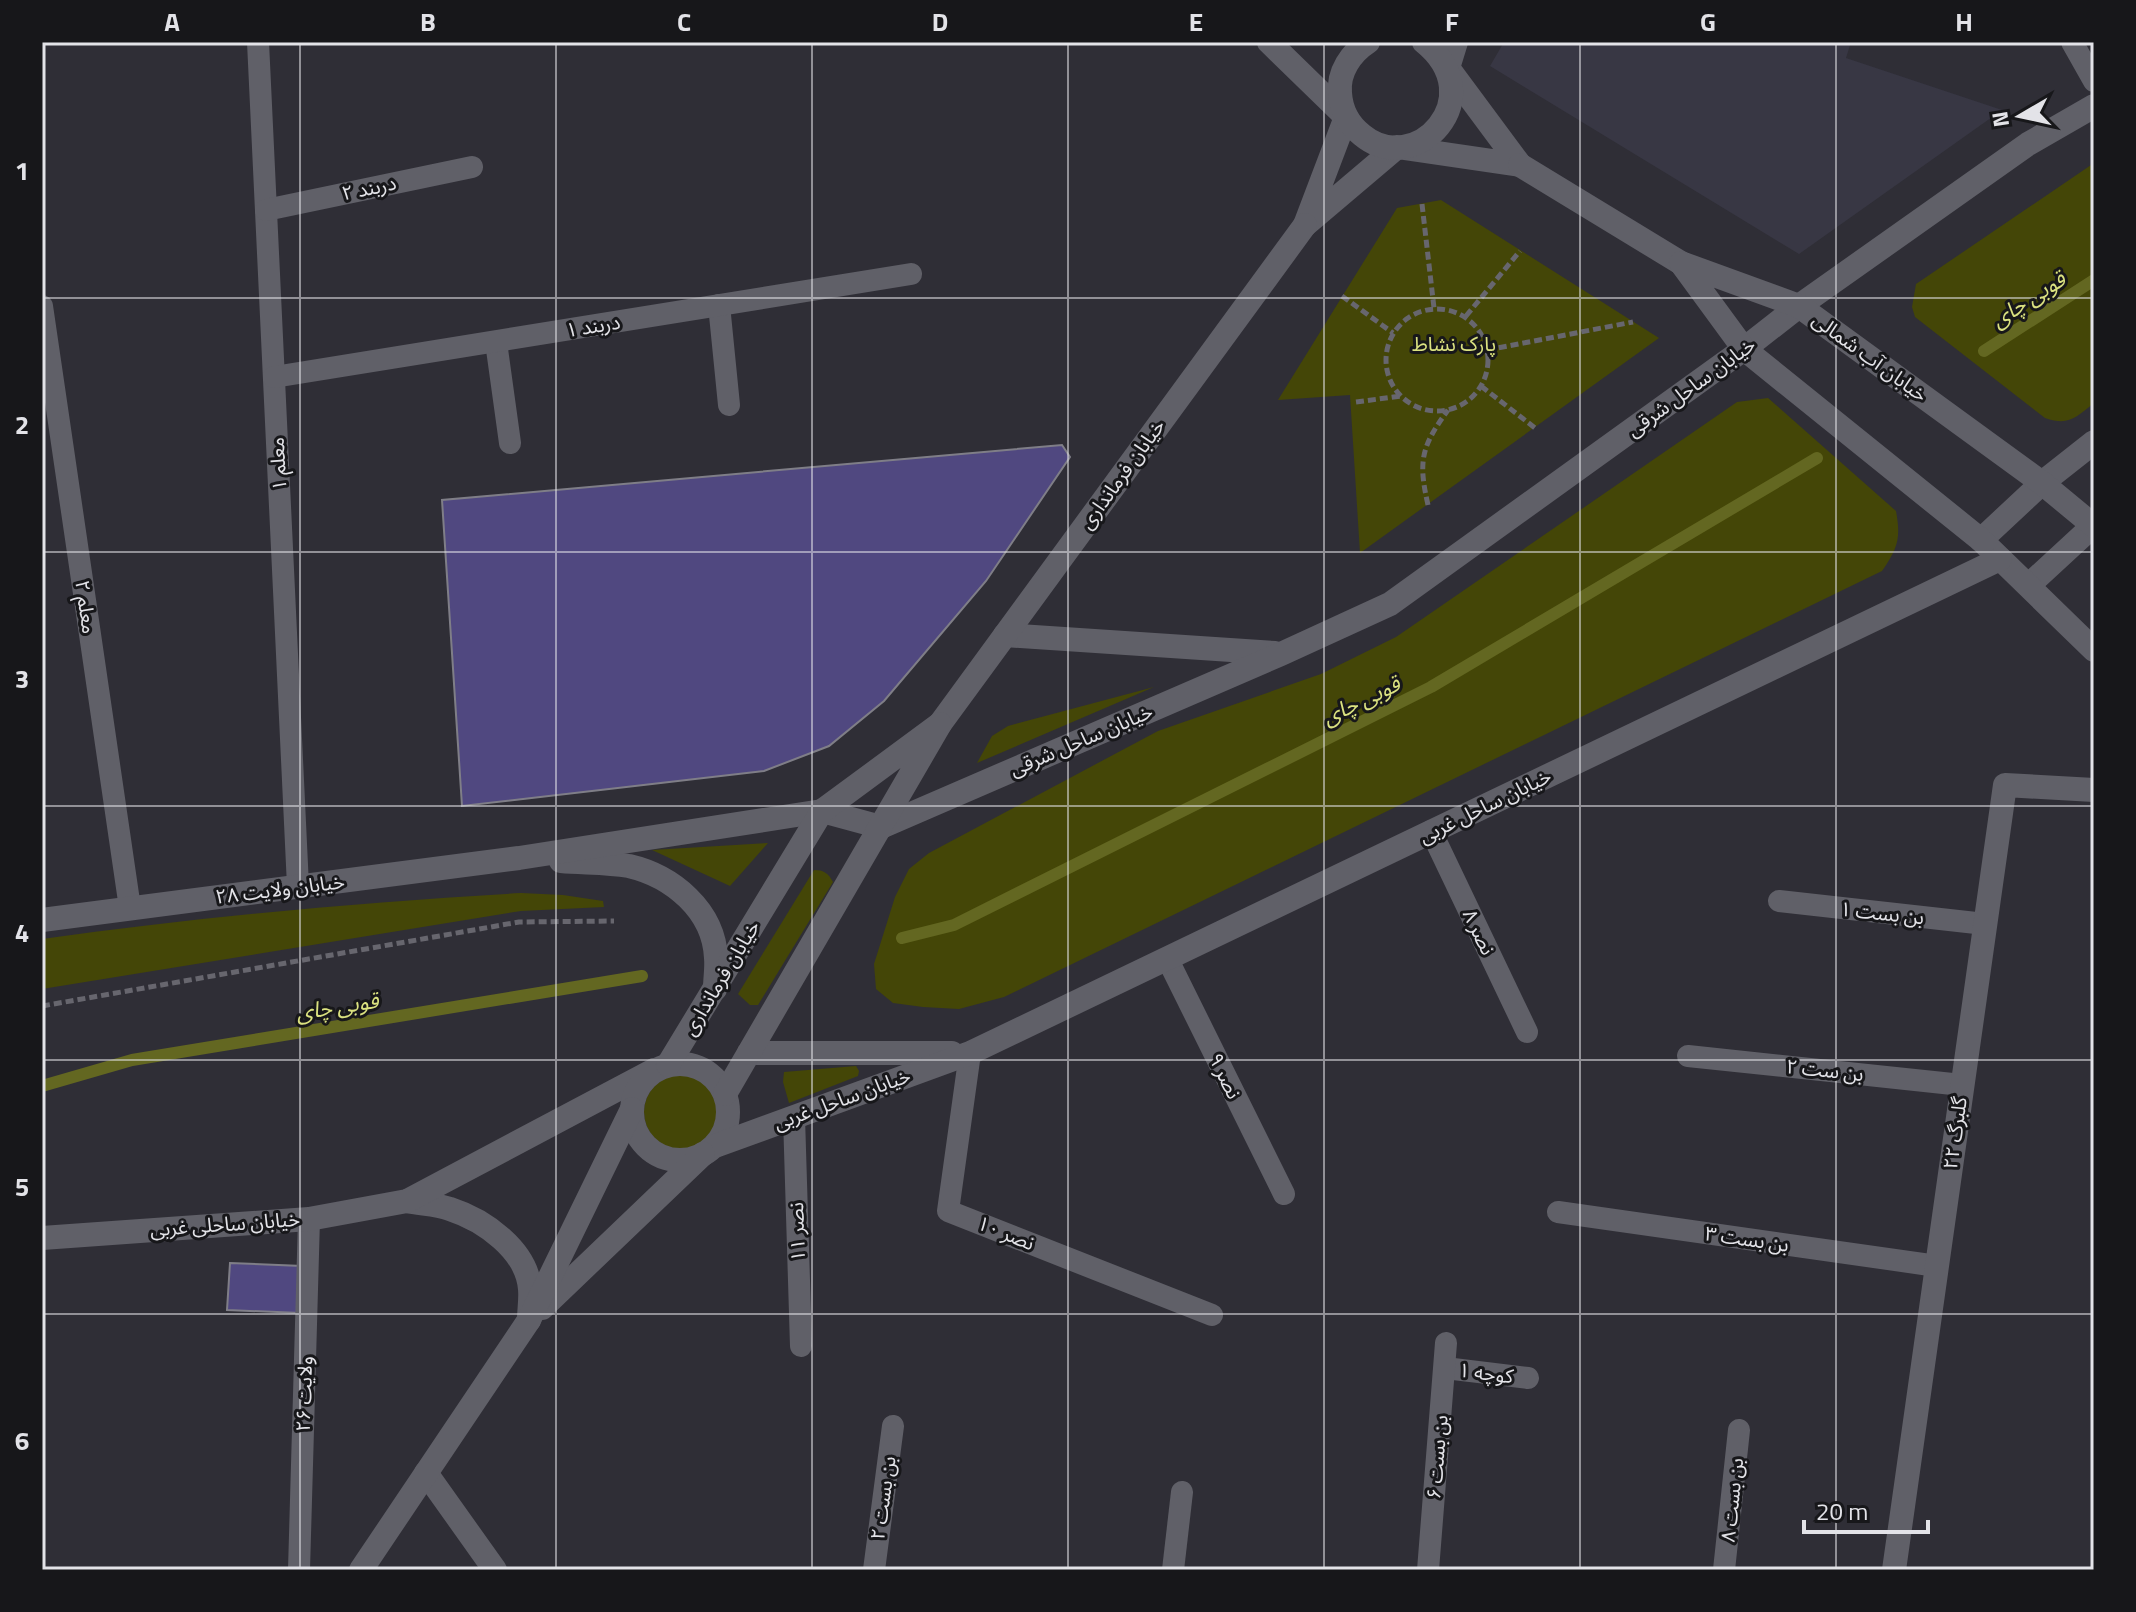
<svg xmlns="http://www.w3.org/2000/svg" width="2136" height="1612" font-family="'Titillium Web','Noto Sans Arabic',sans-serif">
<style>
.built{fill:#383744}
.green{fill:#444607}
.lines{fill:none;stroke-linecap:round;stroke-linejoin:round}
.stream{stroke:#636721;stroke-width:12}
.building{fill:#504880;stroke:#7f7e87;stroke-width:2}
.path{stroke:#67666e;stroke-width:5;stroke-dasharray:8 4;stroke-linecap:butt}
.lane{stroke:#606068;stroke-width:22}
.street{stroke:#606068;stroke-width:24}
.secondary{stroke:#606068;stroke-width:24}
.grid{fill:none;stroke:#e3e3e8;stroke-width:2;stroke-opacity:0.55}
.labels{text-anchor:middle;stroke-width:6;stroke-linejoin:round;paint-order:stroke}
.street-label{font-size:20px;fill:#e3e3e8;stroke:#17171a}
.park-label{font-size:20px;fill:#dbe281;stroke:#17171a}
.water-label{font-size:22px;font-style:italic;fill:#dbe280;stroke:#17171a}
.neatline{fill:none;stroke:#e3e3e8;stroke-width:3}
.grid-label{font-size:26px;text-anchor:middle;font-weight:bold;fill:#e3e3e8}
</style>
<rect width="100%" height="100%" fill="#2f2e36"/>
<polygon class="built" points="1504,42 1851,42 1846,58 2002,110 1799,254 1490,66"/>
<g class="green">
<path d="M2094 163V403C2075 418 2069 426 2045 418L1915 317 1912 307 1916 284Z"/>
<polygon points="1441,200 1659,338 1360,553 1350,395 1278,400 1397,208"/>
<path d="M1768 398 1896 511C1901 538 1898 548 1882 571L1004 997 959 1009 923 1007 893 1003 876 989 874 964 895 897 909 869 929 853 1158 731 1321 674 1396 637 1737 402Z"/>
<polygon points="1154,687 977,763 992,736 1008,726"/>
<polygon points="768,843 730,886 652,850"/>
<path d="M814 870C824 870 828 873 833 882L758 1005H750L738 994Z"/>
<path d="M521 893 563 895 603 901 604 907 521 911 42 989V939C200 917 361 902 521 893Z"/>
<polygon points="856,1066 859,1071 858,1076 789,1103 783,1082 784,1072"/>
<circle cx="681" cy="1112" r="37"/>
</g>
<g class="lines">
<g class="stream">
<polyline points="1984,351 2094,280"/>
<polyline points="902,938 954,925 1431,687 1817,458"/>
<polyline points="42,1086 132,1060 642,976"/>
</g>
</g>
<g class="building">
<polygon points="1062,445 1070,457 986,581 884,701 829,746 764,771 462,806 442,500"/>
<polygon points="230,1263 302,1266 300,1313 227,1310"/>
</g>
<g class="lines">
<g class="path">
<polyline points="1422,204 1434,308"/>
<polyline points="1342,296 1393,333"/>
<circle cx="1437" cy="360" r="51"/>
<polyline points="1466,316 1520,251"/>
<polyline points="1487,350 1633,322"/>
<polyline points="1481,386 1535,428"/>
<polyline points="1356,402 1401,396"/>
<path d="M1428 505C1418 461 1421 447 1448 410"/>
<polyline points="42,1006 519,922 614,921"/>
</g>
<g class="lane">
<polyline points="258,42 298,886"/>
<polyline points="2072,42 2094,81"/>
<polyline points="266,210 472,167"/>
<polyline points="719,305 729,405"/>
<polyline points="42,306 130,908"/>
<polyline points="496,342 510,443"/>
<polyline points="274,377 911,274"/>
<polyline points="1431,831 1527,1032"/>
<polyline points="1779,901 1985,924"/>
<polyline points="1167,958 1284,1194"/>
<polyline points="970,1053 948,1211 1212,1315"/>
<polyline points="1688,1056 1962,1085"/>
<polyline points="794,1117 801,1346"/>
<polyline points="1558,1212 1937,1266"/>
<polyline points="1445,1368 1528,1378"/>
<polyline points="299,1570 309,1219"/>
<polyline points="874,1570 893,1426"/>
<polyline points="1173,1570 1182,1492"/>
<polyline points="1428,1570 1446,1343"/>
<polyline points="1724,1570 1739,1430"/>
</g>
<g class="street">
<polyline points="1981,540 2042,483 2094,442"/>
<polyline points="2029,585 2094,525"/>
<polyline points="1005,635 1275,653"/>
<polyline points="881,827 1281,654 1390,604 1744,349 1799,306 2028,144 2094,106"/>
<path d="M561 861C583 863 607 862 629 866 672 876 714 910 716 958 717 968 715 978 715 989"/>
<polyline points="42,920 519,858 822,811"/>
<path d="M407 1201C421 1204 437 1204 450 1209 484 1220 527 1250 530 1289 531 1299 529 1310 529 1320"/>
<polyline points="42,1238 309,1219 407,1201 654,1070"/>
<polyline points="426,1473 495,1570"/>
<polyline points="1894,1570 2005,785 2094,790"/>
</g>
<g class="secondary">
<polyline points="1269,42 1346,117 1305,225 1397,147 1520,165 1448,68 1456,42"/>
<path d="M1368 42C1351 53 1338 72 1340 93 1341 110 1348 124 1362 135 1415 179 1493 98 1424 42"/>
<polyline points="1520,165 1681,263"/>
<polyline points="2094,526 2042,483 1799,306 1681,263 1744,349 1981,540 2094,650"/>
<polyline points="940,724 1305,225"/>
<polyline points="822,811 881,827"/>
<polyline points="749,1053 952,1053"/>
<circle cx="680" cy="1112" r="48"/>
<polyline points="668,1065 822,811 940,724 725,1094"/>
<polyline points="715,1146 970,1053 2000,559"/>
<polyline points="542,1308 703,1154"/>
<polyline points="361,1570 529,1320 632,1109"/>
</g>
</g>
<path class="grid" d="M300 42V1570M556 42V1570M812 42V1570M1068 42V1570M1324 42V1570M1580 42V1570M1836 42V1570M42 298H2094M42 552H2094M42 806H2094M42 1060H2094M42 1314H2094"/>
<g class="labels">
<g class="street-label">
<text transform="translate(369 188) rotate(-12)" y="7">دربند ۲</text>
<text transform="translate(593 326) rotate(-9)" y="7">دربند ۱</text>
<text transform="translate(1870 357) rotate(36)" y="7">خیابان آب شمالی</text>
<text transform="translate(1691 387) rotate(-36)" y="7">خیابان ساحل شرقی</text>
<text transform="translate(278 464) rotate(-93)" y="7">معلم ۱</text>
<text transform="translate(1122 474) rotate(-54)" y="7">خیابان فرمانداری</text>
<text transform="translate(86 607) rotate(82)" y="7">معلم ۲</text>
<text transform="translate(1081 740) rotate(-23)" y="7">خیابان ساحل شرقی</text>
<text transform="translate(1485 806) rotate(-26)" y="7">خیابان ساحل غربی</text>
<text transform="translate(280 889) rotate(-7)" y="7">خیابان ولایت ۲۸</text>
<text transform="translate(1882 913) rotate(6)" y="7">بن بست ۱</text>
<text transform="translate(1479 932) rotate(64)" y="7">نصر ۸</text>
<text transform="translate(721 978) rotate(-59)" y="7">خیابان فرمانداری</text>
<text transform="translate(1825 1070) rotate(6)" y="7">بن ست ۲</text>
<text transform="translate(1225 1076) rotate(64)" y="7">نصر ۹</text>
<text transform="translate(842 1099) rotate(-20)" y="7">خیابان ساحل غربی</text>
<text transform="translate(1955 1133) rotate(-82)" y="7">گلبرگ ۲۲</text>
<text transform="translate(225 1224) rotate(-4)" y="7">خیابان ساحلی غربی</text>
<text transform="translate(797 1232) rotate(-92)" y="7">نصر ۱۱</text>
<text transform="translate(1006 1233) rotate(22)" y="7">نصر ۱۰</text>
<text transform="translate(1747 1239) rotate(8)" y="7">بن بست ۳</text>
<text transform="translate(1486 1373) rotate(7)" y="7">کوچه ۱</text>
<text transform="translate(304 1394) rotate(-88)" y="7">ولایت ۲۶</text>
<text transform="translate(1437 1457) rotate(-85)" y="7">بن بست ۶</text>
<text transform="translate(883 1498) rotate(-82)" y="7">بن بست ۲</text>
<text transform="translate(1732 1500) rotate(-84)" y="7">بن بست ۸</text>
</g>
<g class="park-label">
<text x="1454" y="351">پارک نشاط</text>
</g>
<g class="water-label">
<text transform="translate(2028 299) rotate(-33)" y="8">قوبی چای</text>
<text transform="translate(1361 700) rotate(-26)" y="8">قوبی چای</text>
<text transform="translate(337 1006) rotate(-9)" y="8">قوبی چای</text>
</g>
</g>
<rect width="2136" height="1612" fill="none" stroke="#17171a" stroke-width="88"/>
<g transform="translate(2020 116) rotate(261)" stroke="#17171a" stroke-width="6" paint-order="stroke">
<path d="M0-6L14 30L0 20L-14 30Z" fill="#e3e3e8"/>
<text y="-12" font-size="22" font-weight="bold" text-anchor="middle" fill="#e3e3e8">N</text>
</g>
<path d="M1804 1520v12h124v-12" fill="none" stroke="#e3e3e8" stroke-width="4"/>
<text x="1816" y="1520" font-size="24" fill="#e3e3e8" stroke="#17171a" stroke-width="6" paint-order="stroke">20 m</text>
<rect x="44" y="44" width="2048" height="1524" class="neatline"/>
<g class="grid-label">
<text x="172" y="31">A</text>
<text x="428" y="31">B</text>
<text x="684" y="31">C</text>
<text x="940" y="31">D</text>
<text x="1196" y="31">E</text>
<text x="1452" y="31">F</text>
<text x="1708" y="31">G</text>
<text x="1964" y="31">H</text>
<text x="22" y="180">1</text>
<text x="22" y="434">2</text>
<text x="22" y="688">3</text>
<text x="22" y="942">4</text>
<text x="22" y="1196">5</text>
<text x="22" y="1450">6</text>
</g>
</svg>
